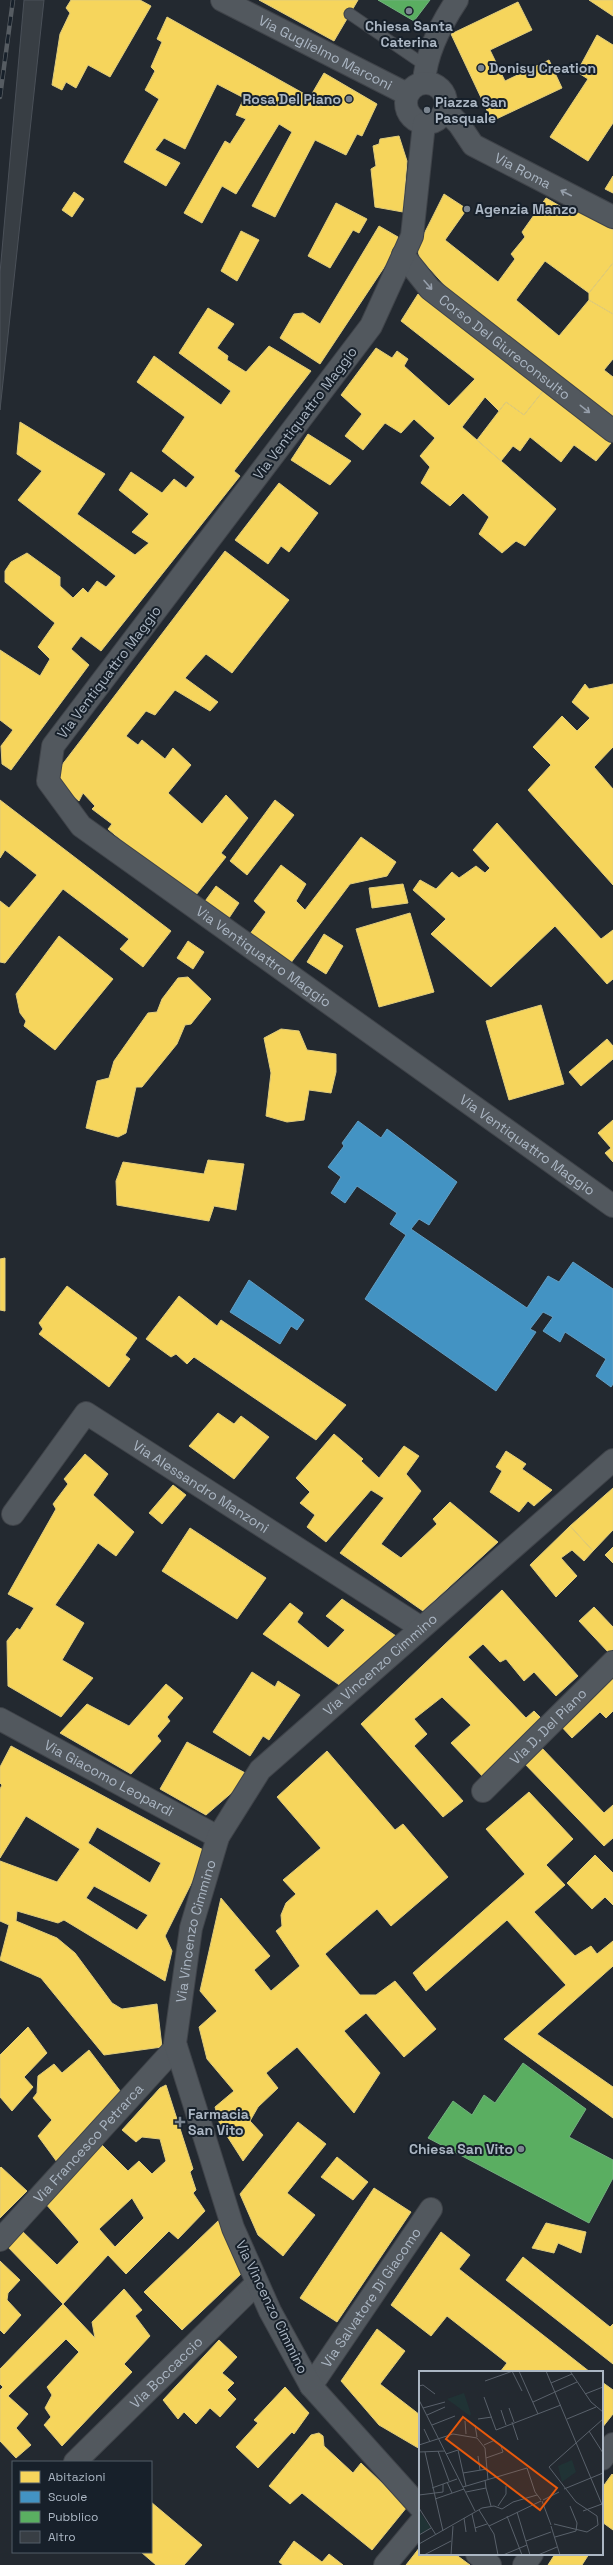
<svg xmlns="http://www.w3.org/2000/svg" width="613" height="2565" font-family="'Space Grotesk',sans-serif">
<style>
.homes{fill:#f6d55c;stroke:#e0cc7b;fill-rule:evenodd}
.schools{fill:#4393c3;stroke:#629ec3}
.public{fill:#5aae61;stroke:#72b07e}
.building{fill:#383e44;stroke:#4a5058}
.lines{fill:none;stroke-linecap:round;stroke-linejoin:round}
.service-casing{stroke:#3f4349;stroke-width:13}
.minor-casing{stroke:#3f4349;stroke-width:24}
.tertiary-casing{stroke:#3f4349;stroke-width:24}
.service{stroke:#52585e;stroke-width:11}
.minor{stroke:#52585e;stroke-width:22}
.tertiary{stroke:#52585e;stroke-width:22}
.rail-casing{stroke:#565c62;stroke-width:4.5}
.rail{stroke:#17202a;stroke-width:3;stroke-dasharray:9;stroke-linecap:butt}
.oneway{stroke:#959eaa}
.poi-dot{fill:#7b8590;stroke:#17202a;stroke-width:1.5}
.labels{text-anchor:middle;stroke-width:4;stroke-linejoin:round;paint-order:stroke}
.poi-label{font-size:14px;font-weight:bold;fill:#abb6c3;stroke:#17202a;text-anchor:start}
.street-label{font-size:14px;fill:#abb6c3;stroke:#17202a}
.inset-road{fill:none;stroke:#59616b;stroke-width:1}
.view{fill:#e8590c;fill-opacity:0.15;stroke:#e8590c;stroke-width:2}
.inset-edge{fill:none;stroke:#abb6c3;stroke-width:2}
</style>
<rect width="100%" height="100%" fill="#232930"/>
<g class="homes">
<polygon points="71,0 140,0 151,6 110,77 88,65 76,88 66,82 62,90 52,85 60,34 70,13 66,8"/>
<polygon points="259,0 358,0 334,41"/>
<polygon points="589,0 613,0 613,16"/>
<polygon points="518,2 532,30 490,50 505,81 549,60 562,88 492,121 451,34"/>
<polygon points="167,17 310,97 324,73 377,104 362,136 357,134 346,155 315,140 275,217 252,206 292,132 279,124 236,194 222,186 202,223 184,213 225,141 230,144 246,119 236,115 244,98 217,84 185,149 164,138 155,150 180,163 166,186 124,162 159,99 145,90 155,71 151,67 162,42 157,39"/>
<polygon points="597,35 613,45 613,123 588,161 550,137 588,79 577,72"/>
<polygon points="399,136 407,161 403,212 375,207 371,169 376,166 373,146 379,144 380,139"/>
<polygon points="613,176 613,193 605,189"/>
<polygon points="74,192 84,199 72,217 62,210"/>
<polygon points="444,194 467,209 445,240 498,282 515,259 511,254 525,237 522,232 546,198 565,209 569,204 613,230 613,263 589,293 545,261 516,300 559,336 589,300 613,314 613,359 604,370 613,377 613,420 448,289 420,258 417,248"/>
<polygon points="336,203 367,219 359,233 353,230 330,268 308,256"/>
<polygon points="379,226 398,237 393,254 320,364 280,338 294,314 303,313 320,324"/>
<polygon points="241,231 259,240 237,281 221,271"/>
<polygon points="613,263 613,314 589,300 589,293"/>
<polygon points="418,294 544,390 524,415 506,402 499,411 485,397 462,427 556,509 525,546 516,541 502,553 479,534 489,517 463,493 450,506 421,483 430,467 420,456 435,438 414,419 401,433 385,423 363,450 345,436 362,414 341,395 376,348 392,358 397,351 408,359 404,366 449,406 475,379 401,321"/>
<polygon points="208,308 234,324 217,348 228,356 227,360 246,372 269,346 311,371 234,471 240,476 101,651 81,636 71,649 89,665 11,770 2,764 1,746 13,730 0,720 0,650 40,676 50,659 38,647 55,623 5,582 5,571 11,562 27,553 60,577 60,586 73,598 83,588 88,593 97,581 106,587 116,576 18,500 42,471 17,454 20,422 105,474 77,514 135,555 149,543 132,532 149,514 119,490 131,472 162,493 174,479 186,488 195,477 162,451 185,417 137,382 154,356 221,405 231,391 179,353"/>
<polygon points="544,390 611,443 596,461 574,445 561,462 530,437 520,451 513,446 501,461 477,440 506,402 524,415"/>
<polygon points="308,434 351,461 330,485 291,460"/>
<polygon points="279,483 318,513 289,552 281,546 268,564 235,540"/>
<polygon points="225,551 289,600 232,673 206,654 185,678 218,702 210,711 175,690 155,715 146,711 126,736 138,745 142,740 165,759 173,748 191,765 168,793 202,824 226,795 248,818 221,853 226,857 192,900 108,829 112,824 92,809 95,806 83,793 79,801 52,778"/>
<polygon points="585,684 589,689 613,684 613,747 594,767 613,789 613,885 528,790 551,765 533,747 562,716 577,731 590,718 572,702"/>
<polygon points="0,800 171,931 143,967 120,949 129,939 63,889 5,963 0,962 0,901 9,908 37,875 5,850 0,858"/>
<polygon points="275,800 294,815 247,875 230,861"/>
<polygon points="497,823 601,939 613,930 613,979 607,984 555,926 491,987 431,934 446,919 413,890 420,880 436,889 452,872 459,878 476,866 485,873 490,868 473,850"/>
<polygon points="361,837 396,862 387,876 350,884 287,968 247,938 266,912 254,901 281,865 306,884 296,901 305,910"/>
<polygon points="403,884 408,903 372,908 369,888"/>
<polygon points="216,886 239,903 227,921 203,904"/>
<polygon points="410,913 434,992 379,1007 356,929"/>
<polygon points="324,934 343,946 326,974 307,962"/>
<polygon points="59,936 113,979 55,1050 24,1026 26,1021 20,1013 16,994"/>
<polygon points="188,941 204,952 193,969 177,958"/>
<polygon points="188,977 211,999 191,1024 185,1025 177,1044 142,1087 136,1087 126,1133 118,1137 86,1128 97,1081 109,1078 114,1061 148,1013 157,1012 162,999 178,978"/>
<polygon points="541,1005 564,1084 509,1100 486,1021"/>
<polygon points="281,1029 299,1031 307,1050 336,1054 336,1072 331,1093 309,1090 304,1120 287,1122 266,1116 271,1073 264,1038"/>
<polygon points="607,1039 613,1046 613,1059 581,1086 569,1072"/>
<polygon points="613,1120 613,1162 605,1153 611,1148 598,1133"/>
<polygon points="208,1160 244,1164 236,1210 214,1206 209,1221 117,1205 116,1181 123,1162 204,1174"/>
<polygon points="5,1258 5,1311 0,1310 0,1259"/>
<polygon points="67,1286 137,1338 125,1355 130,1359 109,1387 39,1334 43,1329 39,1323"/>
<polygon points="179,1296 217,1326 221,1320 346,1405 316,1440 194,1357 187,1364 176,1354 171,1357 146,1339"/>
<polygon points="218,1413 234,1424 241,1416 269,1437 234,1479 189,1446"/>
<polygon points="334,1434 363,1459 361,1461 379,1478 404,1446 419,1456 406,1474 421,1491 381,1544 401,1558 437,1524 433,1519 450,1502 498,1542 423,1611 340,1553 384,1498 371,1490 326,1542 307,1527 315,1515 300,1503 310,1492 296,1478"/>
<polygon points="506,1451 526,1464 522,1469 552,1490 534,1506 528,1501 519,1512 490,1492 502,1471 496,1467"/>
<polygon points="85,1454 108,1474 93,1495 134,1532 116,1556 98,1543 55,1605 84,1623 62,1660 93,1678 61,1717 8,1686 7,1641 17,1628 20,1630 34,1608 8,1594 56,1509 53,1504 68,1484 64,1479"/>
<polygon points="173,1485 186,1495 162,1524 149,1513"/>
<polygon points="613,1488 613,1530 593,1551 570,1526"/>
<polygon points="570,1526 593,1551 584,1561 572,1550 561,1558 577,1576 556,1597 530,1565"/>
<polygon points="190,1528 266,1578 237,1619 162,1571"/>
<polygon points="613,1547 613,1563 605,1555"/>
<polygon points="502,1590 578,1676 556,1696 534,1672 524,1681 506,1659 500,1662 483,1644 468,1657 526,1718 534,1711 543,1720 485,1779 451,1743 471,1725 442,1697 414,1719 427,1734 414,1746 463,1801 443,1817 361,1724"/>
<polygon points="342,1599 396,1636 341,1686 263,1634 290,1603 303,1613 297,1622 328,1648 345,1630 326,1616"/>
<polygon points="594,1607 613,1627 613,1649 609,1653 579,1621"/>
<polygon points="252,1672 275,1687 278,1681 300,1695 269,1740 263,1736 250,1756 213,1732"/>
<polygon points="613,1673 613,1711 606,1718 600,1712 572,1738 559,1724"/>
<polygon points="166,1684 183,1698 167,1717 170,1721 157,1736 161,1741 131,1774 60,1733 87,1704 129,1726"/>
<polygon points="187,1742 251,1776 206,1815 160,1789"/>
<path d="M11 1746 207 1852 165 1936 172 1951 165 1981 64 1920 58 1923 17 1911 16 1921 57 1938 75 1953 112 2003 122 2009 157 2004 162 2047 104 2055 41 1978 0 1960 9 1925 0 1921V1861L57 1882 80 1849 26 1816 0 1858V1789L2 1785 0 1783V1767ZM97 1827 161 1863 150 1883 88 1843ZM94 1886 148 1915 137 1930 86 1898Z"/>
<polygon points="540,1746 604,1813 613,1805 613,1838 604,1846 523,1762"/>
<polygon points="327,1751 395,1830 403,1824 448,1877 391,1926 377,1909 325,1954 360,1995 376,1995 395,1981 436,2029 404,2057 366,2013 344,2031 380,2073 354,2113 297,2047 266,2073 278,2088 258,2107 250,2121 263,2135 243,2161 220,2125 215,2107 234,2091 207,2059 199,2027 217,2011 200,1991 221,1898 270,1956 254,1970 271,1991 300,1966 276,1931 282,1926 281,1915 286,1903 296,1894 283,1880 321,1848 277,1797"/>
<polygon points="529,1792 573,1839 546,1865 565,1885 534,1912 575,1956 591,1946 597,1954 613,1941 613,1966 537,2034 613,2087 613,2118 504,2039 566,1985 507,1920 426,1991 413,1973 525,1874 486,1829"/>
<polygon points="595,1855 613,1873 613,1905 605,1897 592,1909 567,1883"/>
<polygon points="28,2027 47,2053 24,2077 33,2087 12,2111 0,2097 0,2055"/>
<polygon points="89,2050 124,2096 88,2126 91,2130 57,2162 38,2136 52,2120 33,2098 37,2093 38,2076 54,2064 62,2073"/>
<path d="M166 2085 193 2169 190 2172 196 2190 193 2193 205 2211 178 2239 169 2231 126 2274 108 2255 63 2304 5 2244 19 2228 57 2265 79 2242 45 2203 102 2145 128 2171 139 2161 152 2174 166 2161 160 2139 142 2137 136 2142 122 2130 160 2088ZM132 2198 144 2218 115 2247 99 2229Z"/>
<polygon points="298,2122 326,2144 287,2193 315,2215 283,2256 258,2235 240,2194"/>
<polygon points="337,2157 368,2182 353,2200 321,2177"/>
<polygon points="1,2167 27,2191 0,2218 0,2168"/>
<polygon points="374,2188 411,2212 337,2322 300,2298"/>
<polygon points="219,2220 242,2273 182,2330 144,2292"/>
<polygon points="546,2223 586,2232 581,2253 558,2243 554,2253 532,2248"/>
<polygon points="441,2232 470,2255 459,2269 590,2372 500,2372 507,2363 447,2316 431,2336 391,2305"/>
<polygon points="523,2257 610,2327 613,2324 613,2364 506,2280"/>
<polygon points="0,2261 20,2280 8,2293 7,2300 21,2315 4,2334 0,2330"/>
<polygon points="124,2289 142,2310 135,2316 150,2336 124,2364 132,2372 62,2446 44,2425 51,2417 45,2408 52,2395 47,2387 79,2352 66,2339 8,2396 28,2414 16,2428 31,2445 16,2458 0,2441 0,2390 3,2387 0,2384 0,2369 63,2304 95,2338 92,2322"/>
<polygon points="377,2329 405,2351 380,2384 420,2415 420,2449 379,2425 341,2381"/>
<polygon points="219,2340 237,2357 222,2373 234,2383 227,2390 236,2399 220,2417 210,2408 196,2424 184,2412 178,2419 163,2400"/>
<polygon points="602,2382 613,2390 613,2414 602,2428"/>
<polygon points="285,2387 309,2413 294,2434 292,2432 258,2468 236,2447 258,2423 254,2420"/>
<polygon points="319,2433 323,2436 324,2446 353,2473 361,2463 407,2507 372,2550 302,2493 290,2504 269,2486 311,2435"/>
<polygon points="612,2474 613,2475 613,2530 602,2522 602,2488"/>
<polygon points="151,2502 202,2545 184,2565 156,2565 141,2552 151,2552"/>
<polygon points="294,2541 322,2562 329,2554 343,2565 283,2565 279,2562"/>
<polygon points="420,2547 420,2554 455,2554 470,2565 406,2565"/>
<polygon points="555,2554 589,2554 582,2565 548,2565"/>
</g>
<g class="schools">
<polygon points="358,1121 381,1138 387,1129 457,1182 429,1225 419,1219 411,1229 527,1308 548,1276 559,1282 573,1262 613,1289 613,1384 611,1387 596,1376 606,1359 565,1332 560,1342 543,1331 553,1317 543,1312 530,1329 536,1332 496,1391 365,1299 406,1235 390,1224 397,1213 357,1186 345,1203 331,1193 341,1177 328,1167 344,1146 342,1143"/>
<polygon points="249,1280 304,1320 297,1330 291,1326 280,1344 230,1312"/>
</g>
<g class="public">
<polygon points="378,0 430,0 414,21"/>
<polygon points="523,2063 586,2109 569,2137 613,2160 613,2178 589,2223 428,2138 453,2101 472,2115 484,2095 495,2103"/>
</g>
<polygon class="building" points="24,0 44,0 0,410 0,273"/>
<g class="lines">
<defs>
<polyline id="service" points="350,14 426,66"/>
<g id="minor">
<path id="s1" d="M222 0 407 94"/>
<path id="s2" d="M445 110 459 124 473 145 613 217"/>
<path id="s3" d="M403 255 430 289 613 431"/>
<path id="s4" d="M13 1514 86 1413 420 1627"/>
<path id="s5" d="M0 1719 218 1837"/>
<path id="s6" d="M483 1791 613 1662"/>
<path id="s7" d="M0 2240 176 2047"/>
<path id="s8" d="M311 2386 431 2209"/>
<polyline points="602,2459 613,2444"/>
<path id="s9" d="M75 2462 257 2283"/>
<path id="s10" d="M420 2507 311 2386 270 2311 233 2228 175 2043 191 1928 218 1837 260 1770 613 1460"/>
<polyline points="477,2554 490,2565"/>
<polyline points="385,2565 420,2523"/>
<polyline points="524,2565 532,2554"/>
</g>
<g id="tertiary">
<path d="M424 82C426 53 441 24 457 0"/>
<circle cx="426" cy="103" r="20"/>
<path id="s11" d="M424 124 412 236 371 326 53 746 48 781 81 826 613 1206"/>
</g>
</defs>
<use href="#service" class="service-casing"/>
<use href="#minor" class="minor-casing"/>
<use href="#tertiary" class="tertiary-casing"/>
<use href="#service" class="service"/>
<use href="#minor" class="minor"/>
<use href="#tertiary" class="tertiary"/>
<defs>
<polyline id="rail" points="0,97 13,0"/>
</defs>
<use href="#rail" class="rail-casing"/>
<use href="#rail" class="rail"/>
</g>
<defs><path id="oneway-shaft" d="M-6 0H5M1.5-3L5.5 0L1.5 3" fill="none" stroke-width="1.6" stroke-linecap="round" stroke-linejoin="round"/></defs>
<g class="oneway">
<use href="#oneway-shaft" transform="translate(566 193) rotate(-153)"/>
<use href="#oneway-shaft" transform="translate(428 285) rotate(49)"/>
<use href="#oneway-shaft" transform="translate(585 409) rotate(38)"/>
</g>
<g class="poi-dot">
<circle cx="409" cy="11" r="4"/>
<circle cx="481" cy="68" r="4"/>
<circle cx="349" cy="99" r="4"/>
<circle cx="427" cy="110" r="4"/>
<circle cx="467" cy="209" r="4"/>
<path d="M178 2116h4v4h4v4h-4v4h-4v-4h-4v-4h4z"/>
<circle cx="521" cy="2149" r="4"/>
</g>
<g class="labels">
<g class="poi-label">
<text x="409" y="31" text-anchor="middle">Chiesa Santa<tspan x="409" dy="16">Caterina</tspan></text>
<text x="489" y="73">Donisy Creation</text>
<text x="341" y="104" text-anchor="end">Rosa Del Piano</text>
<text x="435" y="107">Piazza San<tspan x="435" dy="16">Pasquale</tspan></text>
<text x="475" y="214">Agenzia Manzo</text>
<text x="188" y="2119">Farmacia<tspan x="188" dy="16">San Vito</tspan></text>
<text x="513" y="2154" text-anchor="end">Chiesa San Vito</text>
</g>
<g class="street-label">
<text dy="5" stroke="none"><textPath href="#s1" startOffset="116">Via Guglielmo Marconi</textPath></text>
<text dy="5" stroke="none"><textPath href="#s2" startOffset="101">Via Roma</textPath></text>
<text dy="5" stroke="none"><textPath href="#s3" startOffset="138">Corso Del Giureconsulto</textPath></text>
<text transform="translate(305 413) rotate(-53)" y="5">Via Ventiquattro Maggio</text>
<text transform="translate(109 672) rotate(-53)" y="5">Via Ventiquattro Maggio</text>
<text dy="5" stroke="none"><textPath href="#s11" startOffset="1054">Via Ventiquattro Maggio</textPath></text>
<text dy="5" stroke="none"><textPath href="#s11" startOffset="1378">Via Ventiquattro Maggio</textPath></text>
<text dy="5" stroke="none"><textPath href="#s4" startOffset="261">Via Alessandro Manzoni</textPath></text>
<text dy="5" stroke="none"><textPath href="#s10" startOffset="983">Via Vincenzo Cimmino</textPath></text>
<text dy="5" stroke="none"><textPath href="#s6" startOffset="92">Via D. Del Piano</textPath></text>
<text dy="5" stroke="none"><textPath href="#s5" startOffset="124">Via Giacomo Leopardi</textPath></text>
<text dy="5" stroke="none"><textPath href="#s10" startOffset="647">Via Vincenzo Cimmino</textPath></text>
<text dy="5" stroke="none"><textPath href="#s7" startOffset="131">Via Francesco Petrarca</textPath></text>
<text dy="5" stroke="none"><textPath href="#s8" startOffset="107">Via Salvatore Di Giacomo</textPath></text>
<text transform="translate(272 2307) rotate(64)" y="5">Via Vincenzo Cimmino</text>
<text dy="5" stroke="none"><textPath href="#s9" startOffset="128">Via Boccaccio</textPath></text>
</g>
</g>
<g transform="translate(419 2371)">
<rect width="184" height="184" fill="#232930"/>
<path d="M45 22 52 43 51 45 28 28ZM153 89 157 101 143 111 139 95ZM0 140 12 157 1 163 0 162Z" fill="#203335"/>
<path class="inset-road" d="M93 0 103 20M100 0 119 43M127 0 184 136M151 0 172 31 184 41M66 10 94 0M132 12 153 3M0 15 4 14 16 23M166 23 184 16M65 26 77 59 142 34M0 29 56 140M114 31 158 11M4 37 26 31M90 37 95 51M82 39 87 54M8 44 26 36M59 48 73 46M148 48 177 36M46 50 47 63M93 51 99 69M13 54 36 45M56 54 58 66M5 58 11 71M170 60 184 82M0 74 34 63 58 67 66 77 69 109M65 74 76 69M19 80 30 110M0 81 26 80M6 81 24 160M27 83 39 79 47 115M59 85 61 99M67 87 84 81 82 75M44 102 68 98M28 111 33 122M44 116 108 97 116 121 122 129M13 117 38 108M67 117 72 135M145 118 184 102M47 121 67 117 66 109M0 124 24 121V113M16 128 45 118M124 129 140 121M123 130 132 154M79 135 87 123V115M0 137 17 164M63 137 75 135 83 138 94 131 118 124M60 139 75 163 79 184M164 140 183 133M98 141 111 184M53 143 57 161M88 145 103 184M45 147 47 161M135 153 168 161 179 154 178 145 157 131 130 96 184 48M70 155 122 130M132 155 141 184M56 157 68 153M0 164 12 157M136 166 157 160 158 152 151 135M107 170 132 161M0 173 63 137M5 184 32 170M32 184 34 155M84 184 108 174M119 184 138 176"/>
<path class="view" d="M44 46 138 117 121 139 27 68Z"/>
<rect width="184" height="184" class="inset-edge"/>
</g>
<rect x="12" y="2461" width="140" height="92" fill="#17202a" stroke="#525c67"/>
<rect x="20" y="2471" width="20" height="12" fill="#f6d55c" stroke="#525c67"/>
<text x="48" y="2481" font-size="12" fill="#abb6c3">Abitazioni</text>
<rect x="20" y="2491" width="20" height="12" fill="#4393c3" stroke="#525c67"/>
<text x="48" y="2501" font-size="12" fill="#abb6c3">Scuole</text>
<rect x="20" y="2511" width="20" height="12" fill="#5aae61" stroke="#525c67"/>
<text x="48" y="2521" font-size="12" fill="#abb6c3">Pubblico</text>
<rect x="20" y="2531" width="20" height="12" fill="#383e44" stroke="#525c67"/>
<text x="48" y="2541" font-size="12" fill="#abb6c3">Altro</text>
</svg>
